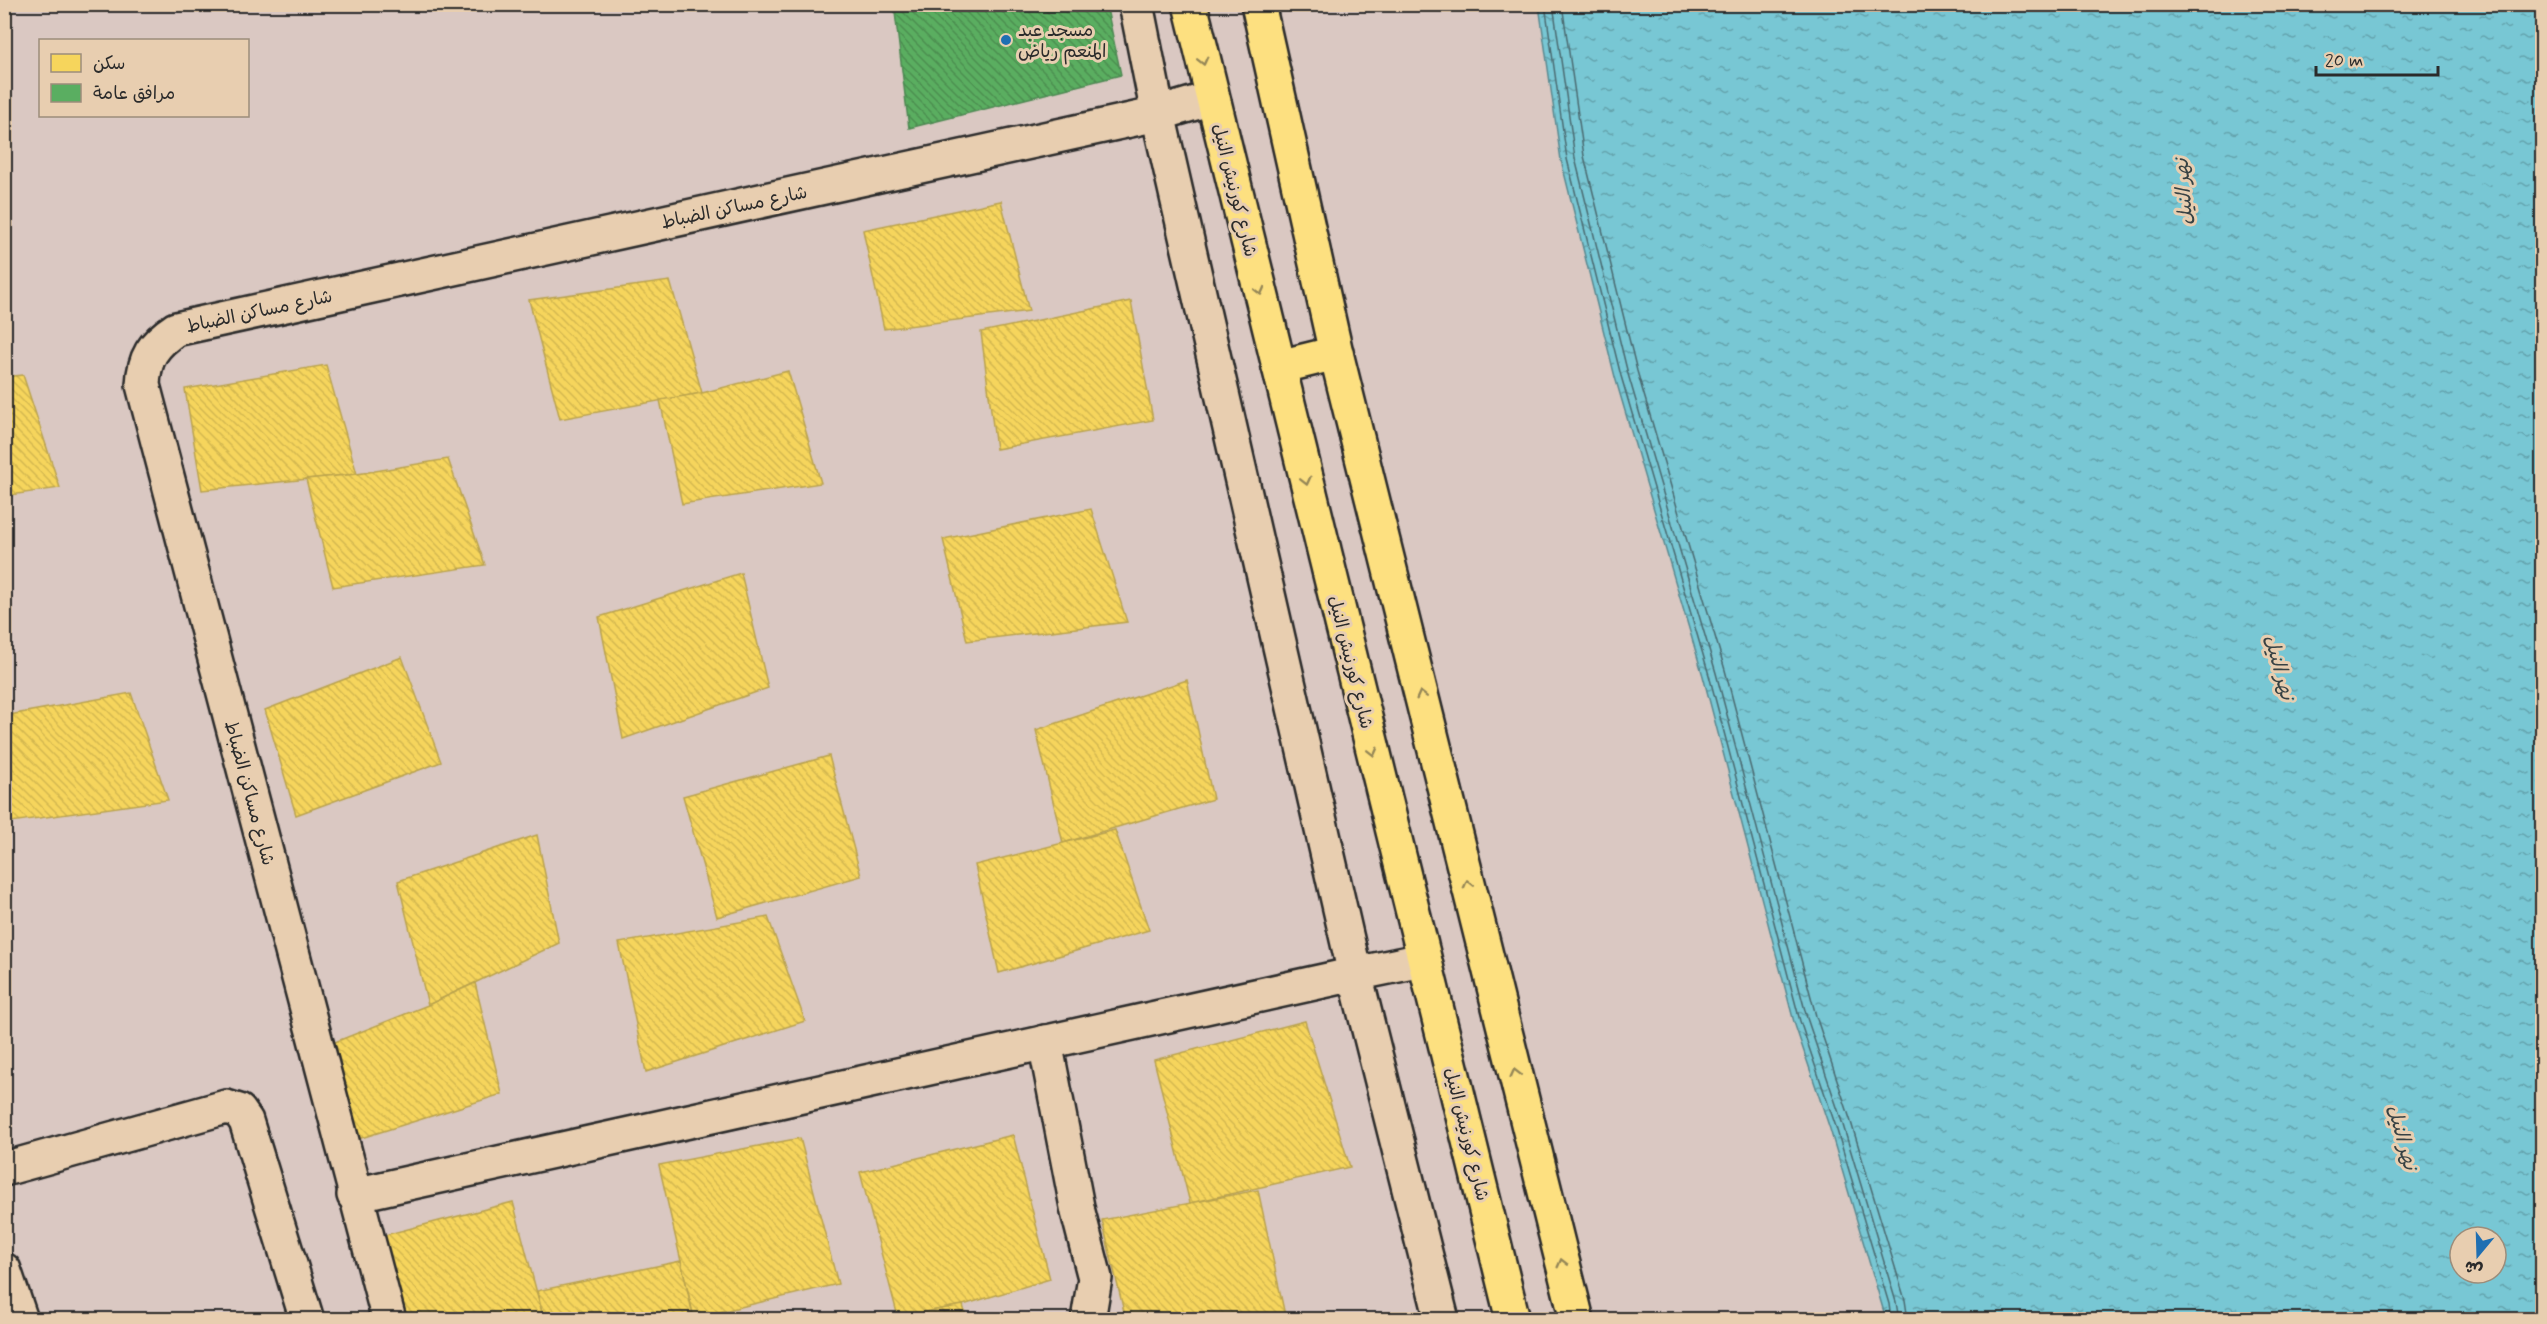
<svg xmlns="http://www.w3.org/2000/svg" width="2547" height="1324" font-family="Mynerve,'Playpen Sans Arabic',sans-serif">
<style>
.water{fill:url(#water-ripples);stroke:#598990;stroke-width:1.5;fill-rule:evenodd}
.homes{fill:url(#homes-back-hatch);stroke:#b9a24d;stroke-width:1.5}
.public{fill:url(#public-back-hatch);stroke:#4c8751;stroke-width:1.5}
.lines{fill:none;stroke-linecap:round;stroke-linejoin:round}
.shore{stroke:#4a696f;stroke-width:1.5}
.street-casing{stroke:#2b2b2b;stroke-width:38}
.highway-casing{stroke:#2b2b2b;stroke-width:38}
.street{stroke:#e8ceb0;stroke-width:33}
.highway{stroke:#fde080;stroke-width:33}
.oneway{stroke:#948656}
.poi-dot{fill:#1f6fb2;stroke:#e8ceb0;stroke-width:2}
.labels{text-anchor:middle;stroke-width:6;stroke-linejoin:round;paint-order:stroke}
.poi-label{font-size:18px;fill:#2b2b2b;stroke:#e8ceb0;text-anchor:start}
.street-label{font-size:18px;fill:#2b2b2b;stroke:#e8ceb0}
.water-label{font-size:20px;font-style:italic;fill:#374244;stroke:#e8ceb0}
</style>
<defs>
<pattern id="water-ripples" width="26" height="14" patternUnits="userSpaceOnUse" patternTransform="scale(1.5)"><rect width="26" height="14" fill="#78c7d4"/><path d="M2 4q2-2 4 0t4 0M15 11q2-2 4 0t4 0" fill="none" stroke="#63a2ac"/></pattern>
<pattern id="homes-back-hatch" width="6" height="6" patternUnits="userSpaceOnUse" patternTransform="scale(1.5)"><rect width="6" height="6" fill="#f6d55c"/><path d="M-1 5l2 2M0 0l6 6M5-1l2 2" fill="none" stroke="#d3b750"/></pattern>
<pattern id="public-back-hatch" width="6" height="6" patternUnits="userSpaceOnUse" patternTransform="scale(1.5)"><rect width="6" height="6" fill="#5aae61"/><path d="M-1 5l2 2M0 0l6 6M5-1l2 2" fill="none" stroke="#4b8e50"/></pattern>
</defs>
<rect width="100%" height="100%" fill="#dac8c2"/>
<filter id="ink" filterUnits="userSpaceOnUse"><feTurbulence type="fractalNoise" baseFrequency=".0167" numOctaves="2"/><feDisplacementMap in="SourceGraphic" scale="12" xChannelSelector="R" yChannelSelector="G"/><feConvolveMatrix kernelMatrix="1 2 1 2 8 2 1 2 1" color-interpolation-filters="sRGB"/></filter>
<g filter="url(#ink)">
<path class="water" d="M1539 5H2542V1319H1886L1830 1129 1794 1022 1703 676 1615 377 1561 160ZM2460 1237H2496V1273H2460Z"/>
<g class="homes">
<polygon points="1001,201 1029,311 884,329 863,230"/>
<polygon points="670,281 702,393 560,419 529,300"/>
<polygon points="1131,301 1153,420 996,449 981,332"/>
<polygon points="326,365 357,474 202,490 185,389"/>
<polygon points="788,371 821,483 682,504 660,400 702,393"/>
<polygon points="23,375 60,488 4,496 4,377"/>
<polygon points="448,459 485,565 333,587 306,479 357,474"/>
<polygon points="1091,509 1127,622 967,641 943,539"/>
<polygon points="741,573 768,688 623,739 599,617"/>
<polygon points="402,657 441,762 296,815 265,710"/>
<polygon points="1187,680 1213,799 1063,843 1036,730"/>
<polygon points="131,693 168,800 4,823 4,716"/>
<polygon points="829,756 861,876 717,917 683,796"/>
<polygon points="1115,830 1149,930 999,973 975,865"/>
<polygon points="537,835 559,943 428,1005 398,881"/>
<polygon points="768,917 805,1021 646,1072 619,943"/>
<polygon points="475,983 502,1094 358,1139 335,1042 428,1005"/>
<polygon points="1305,1021 1350,1167 1190,1203 1154,1060"/>
<polygon points="1013,1135 1050,1279 963,1305 898,1317 860,1172"/>
<polygon points="800,1138 838,1284 694,1318 659,1165"/>
<polygon points="1258,1190 1286,1320 1126,1320 1102,1220"/>
<polygon points="513,1202 544,1320 399,1320 377,1237"/>
<polygon points="681,1261 694,1320 544,1320 537,1291"/>
<polygon points="963,1305 967,1320 886,1320 898,1317"/>
</g>
<polygon class="public" points="894,4 1106,4 1121,75 909,128"/>
<g class="lines">
<g class="shore">
<polyline points="1545,4 1567,159 1621,376 1709,675 1800,1021 1836,1127 1889,1304 1891,1320"/>
<polyline points="1553,4 1575,158 1628,374 1716,673 1807,1018 1843,1125 1896,1302 1899,1320"/>
<polyline points="1562,4 1584,156 1637,371 1725,670 1816,1016 1851,1122 1905,1300 1908,1320"/>
</g>
<defs>
<g id="street">
<polyline points="1136,4 1158,114 1355,974 1442,1320"/>
<polyline points="1045,1042 1078,1212 1095,1278 1088,1320"/>
<polyline points="4,1169 226,1107 239,1111 246,1121 307,1320"/>
<polyline points="354,1195 1355,974 1423,960"/>
<polyline points="4,1270 21,1320"/>
<path d="M389 1320 143 385C144 358 153 344 176 329L1158 114 1212 98"/>
</g>
<g id="highway">
<polyline points="1190,4 1513,1320"/>
<polyline points="1258,4 1336,353 1577,1320"/>
<polyline points="1279,367 1336,353"/>
</g>
</defs>
<use href="#street" class="street-casing"/>
<use href="#highway" class="highway-casing"/>
<use href="#street" class="street"/>
<use href="#highway" class="highway"/>
</g>
<defs><path id="oneway-chevron" d="M-2-3.5L2.5 0L-2 3.5" fill="none" stroke-width="1.6" stroke-linecap="round" stroke-linejoin="round" transform="scale(1.5)"/></defs>
<g class="oneway">
<use href="#oneway-chevron" transform="translate(1203 61) rotate(76)"/>
<use href="#oneway-chevron" transform="translate(1260 291) rotate(76)"/>
<use href="#oneway-chevron" transform="translate(1306 481) rotate(76)"/>
<use href="#oneway-chevron" transform="translate(1421 695) rotate(-104)"/>
<use href="#oneway-chevron" transform="translate(1373 752) rotate(76)"/>
<use href="#oneway-chevron" transform="translate(1468 884) rotate(-104)"/>
<use href="#oneway-chevron" transform="translate(1515 1073) rotate(-104)"/>
<use href="#oneway-chevron" transform="translate(1562 1263) rotate(-104)"/>
</g>
</g>
<circle class="poi-dot" cx="1006" cy="40" r="6"/>
<g class="labels">
<g class="poi-label">
<text x="1018" y="36">مسجد عبد<tspan x="1018" dy="21">المنعم رياض</tspan></text>
</g>
<g class="street-label">
<text transform="translate(1235 190) rotate(76)" y="6">شارع كورنيش النيل</text>
<text transform="translate(734 207) rotate(-12)" y="6">شارع مساكن الضباط</text>
<text transform="translate(259 311) rotate(-12)" y="6">شارع مساكن الضباط</text>
<text transform="translate(1351 662) rotate(76)" y="6">شارع كورنيش النيل</text>
<text transform="translate(250 793) rotate(75)" y="6">شارع مساكن الضباط</text>
<text transform="translate(1467 1134) rotate(76)" y="6">شارع كورنيش النيل</text>
</g>
<g class="water-label">
<text transform="translate(2183 192) rotate(-94)" y="7">نهر النيل</text>
<text transform="translate(2280 667) rotate(75)" y="7">نهر النيل</text>
<text transform="translate(2403 1137) rotate(75)" y="7">نهر النيل</text>
</g>
</g>
<rect width="2547" height="1324" fill="none" stroke="#e8ceb0" stroke-width="24"/>
<rect x="12" y="12" width="2523" height="1300" fill="none" stroke="#2b2b2b" stroke-width="2" filter="url(#ink)"/>
<rect x="39" y="39" width="210" height="78" fill="#e8ceb0" stroke="#9c8d7b" stroke-width="1.5"/>
<rect x="51" y="54" width="30" height="18" fill="#f6d55c" stroke="#9c8d7b" stroke-width="1.5"/>
<text x="93" y="69" font-size="18" fill="#2b2b2b">سكن</text>
<rect x="51" y="84" width="30" height="18" fill="#5aae61" stroke="#9c8d7b" stroke-width="1.5"/>
<text x="93" y="99" font-size="18" fill="#2b2b2b">مرافق عامة</text>
<g transform="translate(2478 1255) rotate(199)"><circle r="28" fill="#e8ceb0" stroke="#9c8d7b" stroke-width="1.5"/>
<path d="M0-4.5L10 22L0 15L-10 22Z" fill="#1f6fb2"/>
<text y="-9" font-size="16" font-weight="bold" text-anchor="middle" fill="#2b2b2b">ش</text>
</g>
<path d="M2316 66v9h122v-9" fill="none" stroke="#2b2b2b" stroke-width="3"/>
<text x="2325" y="66" font-size="18" fill="#2b2b2b" stroke="#e8ceb0" stroke-width="4.5" paint-order="stroke">20 m</text>
</svg>
